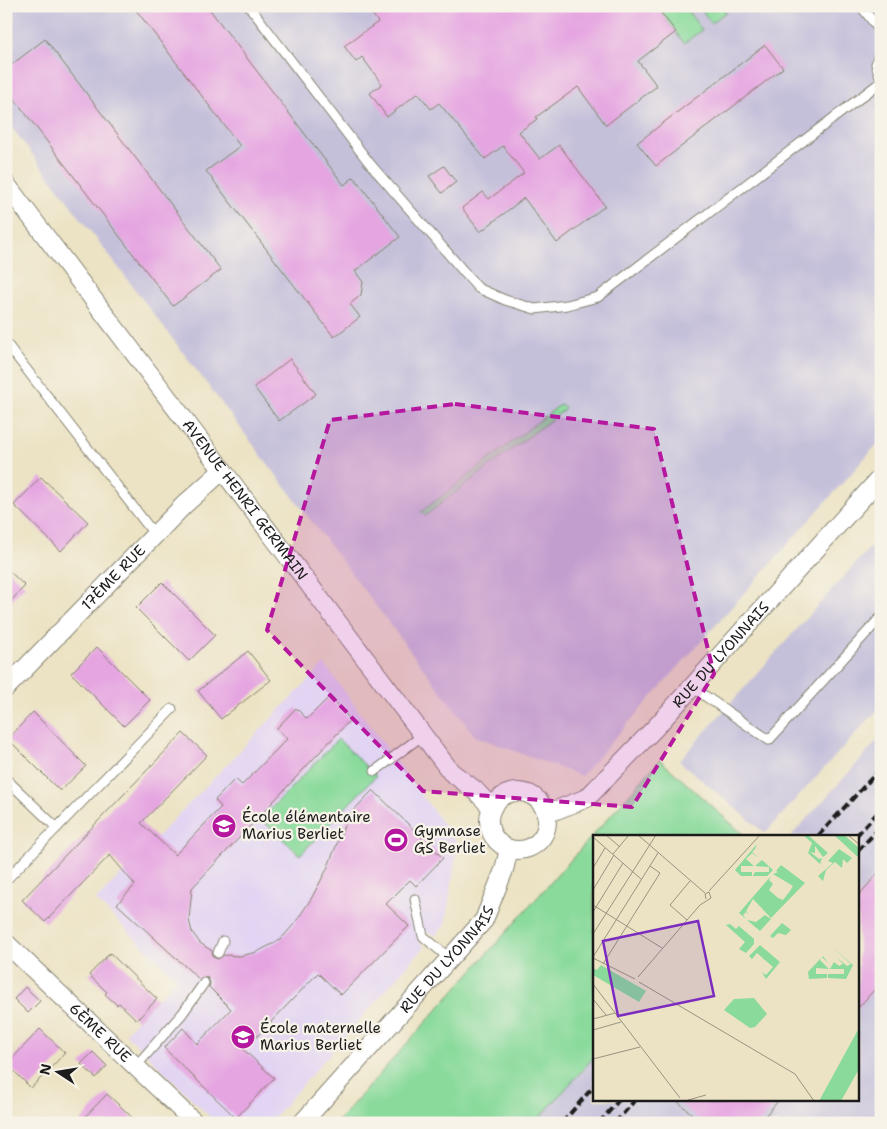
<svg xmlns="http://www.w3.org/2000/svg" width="887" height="1129" font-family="'Shantell Sans',sans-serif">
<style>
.built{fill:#e2d4f3}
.industrial{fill:#c5c0da}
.green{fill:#89da9b;stroke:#527b5c}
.building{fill:#e5a5e1}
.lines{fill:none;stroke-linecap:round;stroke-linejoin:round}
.lane-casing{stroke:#848070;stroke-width:11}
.street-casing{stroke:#848070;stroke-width:20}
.lane{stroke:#fff;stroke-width:9}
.street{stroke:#fff;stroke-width:18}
.rail{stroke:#1c1c1c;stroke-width:4;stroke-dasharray:8 4;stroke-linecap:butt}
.marked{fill:#b5179e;fill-opacity:0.2;stroke:#b5179e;stroke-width:4;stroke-dasharray:10 6;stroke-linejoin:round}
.labels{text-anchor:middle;stroke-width:4.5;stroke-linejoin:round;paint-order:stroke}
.street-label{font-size:15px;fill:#1c1c1c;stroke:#f7f3e8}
.poi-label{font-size:15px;fill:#1c1c1c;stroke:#f7f3e8;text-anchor:start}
.inset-road{fill:none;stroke:#999381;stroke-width:1}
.view{fill:#7b2cbf;fill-opacity:0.15;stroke:#7b2cbf;stroke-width:2.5}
.inset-edge{fill:none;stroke:#1c1c1c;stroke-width:2.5}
</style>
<rect width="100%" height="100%" fill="#f7f3e8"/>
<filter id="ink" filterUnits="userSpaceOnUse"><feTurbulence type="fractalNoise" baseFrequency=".02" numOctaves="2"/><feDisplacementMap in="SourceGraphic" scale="10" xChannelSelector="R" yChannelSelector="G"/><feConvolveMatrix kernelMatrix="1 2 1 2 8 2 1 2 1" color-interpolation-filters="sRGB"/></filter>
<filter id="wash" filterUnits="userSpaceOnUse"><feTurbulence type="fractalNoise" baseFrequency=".0096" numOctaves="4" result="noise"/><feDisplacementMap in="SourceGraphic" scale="20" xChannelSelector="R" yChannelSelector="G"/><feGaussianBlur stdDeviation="1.12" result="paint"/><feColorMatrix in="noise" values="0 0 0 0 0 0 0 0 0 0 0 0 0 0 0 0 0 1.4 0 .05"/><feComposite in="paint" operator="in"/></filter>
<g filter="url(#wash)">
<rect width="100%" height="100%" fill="#ece3c4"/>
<polygon class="built" points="324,664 458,844 445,925 435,936 429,932 418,939 424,947 269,1123 216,1123 125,1033 177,979 96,900"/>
<g class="industrial">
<polygon points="6,6 881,6 881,440 581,776 475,736 6,120"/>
<polygon points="881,535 881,706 765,833 679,761"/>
<polygon points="881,737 881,1116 866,1123 535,1123 594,1057 594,1100 858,1100 858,836 791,836"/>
</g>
<g class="green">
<polygon points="656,6 684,6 702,30 684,43"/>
<polygon points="699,6 722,6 726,12 711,23"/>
<polygon points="561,404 565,409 425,516 421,512"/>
<polygon points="338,739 376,776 300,855 261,819"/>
<polygon points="660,760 745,836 594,836 594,1057 535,1123 336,1123"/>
</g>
<g id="blocks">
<g class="building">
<polygon points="133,6 207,6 344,185 354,177 400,237 355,271 363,282 361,295 350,304 360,317 334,337 206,171 240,146"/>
<polygon points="366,6 656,6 676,32 638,61 657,86 606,125 578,87 536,117 537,119 519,132 540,159 559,145 605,206 557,243 524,198 480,232 462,208 483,192 489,199 524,173 503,146 485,159 439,103 431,109 418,93 387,117 370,93 382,84 362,57 356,62 344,46 378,22"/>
<polygon points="45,39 221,270 173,306 6,88 6,69"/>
<polygon points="765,45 783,68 656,166 637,143"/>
<polygon points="444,166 456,182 442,193 429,176"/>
<polygon points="290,359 316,394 279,421 254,387"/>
<polygon points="41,477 88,522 61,551 14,505"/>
<polygon points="6,568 25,586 6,606"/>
<polygon points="162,582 215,635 189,661 136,608"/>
<polygon points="97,647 150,700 124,726 71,673"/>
<polygon points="248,651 271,680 221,719 198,691"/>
<polygon points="330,696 350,720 192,888 189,920 192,932 200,943 212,951 213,957 218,959 224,955 240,956 257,952 280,940 295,923 311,899 327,869 348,816 373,790 443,858 416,886 410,880 386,904 409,926 341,995 318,973 244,1050 274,1078 236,1118 164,1048 183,1028 197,1044 231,1009 209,987 210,983 208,978 204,977 199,979 117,904 135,885 110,855 45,922 22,900 183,733 207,755 141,823 175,855 221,807 215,800 235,779 242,785 287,739 277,728 296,708 307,719"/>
<polygon points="33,712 86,766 60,791 8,739"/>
<polygon points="881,870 881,982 858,1008 858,896"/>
<polygon points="110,953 157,999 137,1020 119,1003 117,1005 105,994 107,992 89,975"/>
<polygon points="25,987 40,1001 28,1013 14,999"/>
<polygon points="40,1029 65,1053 31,1088 7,1064"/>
<polygon points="93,1052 107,1066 96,1078 81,1064"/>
<polygon points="107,1094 119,1105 138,1123 79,1123"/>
<polygon points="676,1100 779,1100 759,1123 702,1123"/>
</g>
</g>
</g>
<g filter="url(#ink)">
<use href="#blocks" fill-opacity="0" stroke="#848070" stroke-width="1"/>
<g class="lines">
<defs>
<g id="lane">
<polyline points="249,6 371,165 478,288 505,300 535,309 567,305 598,297 881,82"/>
<polyline points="861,6 881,32"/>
<polyline points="881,47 876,64 881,79"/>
<polyline points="6,343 155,535"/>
<polyline points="692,687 769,740 881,617"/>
<polyline points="375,771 423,735"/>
<polyline points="6,779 57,828"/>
<polyline points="8,878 172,709"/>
<polyline points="415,899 423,936 449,958"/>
<polyline points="218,953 223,941"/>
<polyline points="136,1066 182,1014 204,983"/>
</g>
<g id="street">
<path id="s1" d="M6 184 451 772 475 790 492 808"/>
<path id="s2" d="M6 688 184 505 223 470"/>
<circle cx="518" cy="821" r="29"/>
<path id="s3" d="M546 814 587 798 655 728 881 477"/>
<path id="s4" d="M6 943 195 1123"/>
<path id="s5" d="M302 1123 484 920 504 870 509 849"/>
</g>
</defs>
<use href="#lane" class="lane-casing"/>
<use href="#street" class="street-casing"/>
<use href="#lane" class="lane"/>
<use href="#street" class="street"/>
<g class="rail">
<polyline points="818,836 881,768"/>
<polyline points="856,836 881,809"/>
<polyline points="858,851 881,826"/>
<polyline points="562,1123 594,1086"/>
<polyline points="599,1123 619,1100"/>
<polyline points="615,1123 635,1100"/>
</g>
</g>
</g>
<path class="marked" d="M455 404 654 429 714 674 632 807 423 791 267 630 330 420Z"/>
<defs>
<symbol id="school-disc" viewBox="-11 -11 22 22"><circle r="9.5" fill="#b5179e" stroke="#f7f3e8"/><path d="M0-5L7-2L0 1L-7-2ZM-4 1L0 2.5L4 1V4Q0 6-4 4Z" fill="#fff"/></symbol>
<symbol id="stadium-disc" viewBox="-11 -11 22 22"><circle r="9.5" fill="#b5179e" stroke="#f7f3e8"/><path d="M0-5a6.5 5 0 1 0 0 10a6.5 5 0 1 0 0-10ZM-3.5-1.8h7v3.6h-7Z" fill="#fff"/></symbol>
</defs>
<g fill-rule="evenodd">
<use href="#school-disc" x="210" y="812" width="28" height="28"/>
<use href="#stadium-disc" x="382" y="826" width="28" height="28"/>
<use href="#school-disc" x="229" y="1023" width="28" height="28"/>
</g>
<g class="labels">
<g class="street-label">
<text dy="5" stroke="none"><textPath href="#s1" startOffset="396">AVENUE HENRI GERMAIN</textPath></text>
<text dy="5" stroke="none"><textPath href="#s2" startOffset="154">17ÈME RUE</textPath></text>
<text dy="5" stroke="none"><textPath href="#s3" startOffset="240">RUE DU LYONNAIS</textPath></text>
<text dy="5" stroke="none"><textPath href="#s5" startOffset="219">RUE DU LYONNAIS</textPath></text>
<text dy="5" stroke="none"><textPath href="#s4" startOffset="130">6ÈME RUE</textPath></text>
</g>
<g class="poi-label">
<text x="242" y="822">École élémentaire<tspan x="242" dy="17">Marius Berliet</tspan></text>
<text x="414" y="836">Gymnase<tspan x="414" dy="17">GS Berliet</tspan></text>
<text x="260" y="1033">École maternelle<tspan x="260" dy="17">Marius Berliet</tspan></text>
</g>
</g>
<g transform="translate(593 835)">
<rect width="266" height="266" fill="#ece3c4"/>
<path d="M210 0H215L235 18 230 22 222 11V18L217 17 226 24 229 23 227 29 215 18 219 8ZM241 0H251L266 13V23ZM164 9 162 14 169 19 162 14 159 17 166 23 159 18 156 21 163 27 156 21 153 24 161 31H148V37H159V41H148L142 35ZM246 14 259 23 254 28 250 24 249 33 242 27 233 35 230 46 225 41 240 28 235 26ZM169 25 180 35 174 41H160L162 37H176V32L162 31ZM188 30 212 48 178 83 160 64 153 76 156 79 153 77 150 80 153 84 146 78 178 41 176 45 180 49 176 55 185 63 190 65 197 56 200 51 180 39 185 37 183 36ZM172 80 178 84 167 96 154 85 163 87ZM189 88 198 95 193 100 185 98 180 103 177 101ZM137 89 143 94 146 91 161 104V109L153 118 146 114 152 107 133 90ZM167 110 187 127 173 144 169 137 173 140 180 132 164 118 159 124 156 121ZM238 111 260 130 253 144 235 143V139H251V134H237L241 127 246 131 250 129 244 123 254 131 258 129ZM230 121 235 128 229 122 227 125 236 134 223 133V139H234V143L216 144 215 137ZM8 130 53 156 46 167 0 140V133L4 135ZM161 163 174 179 162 192 157 193 131 175 141 164ZM266 193V234L248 266H226Z" fill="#89da9b"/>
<path class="inset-road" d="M13 0 27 12M45 0 112 58M255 0 267 10M0 2 48 44M20 19 36 0M0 33 12 13M0 55 21 20M116 56 167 0M0 70 69 113M0 77 30 28M94 85 77 70 97 46M0 99 63 0M0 122 65 18M0 123 42 144M10 129 67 38 57 31M45 142 107 70 118 63 116 57 112 59 113 64M46 147 202 239 221 266M0 149 87 263M0 164 13 180M0 184 22 178M0 195 28 187M0 224 47 212M95 265 113 260"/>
<path class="view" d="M105 86 121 161 25 181 10 106Z"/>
<rect width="266" height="266" class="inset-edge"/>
</g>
<rect width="887" height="1129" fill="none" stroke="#f7f3e8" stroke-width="25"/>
<g transform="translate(58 1072) rotate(282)" stroke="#f7f3e8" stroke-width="4" paint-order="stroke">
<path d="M0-4L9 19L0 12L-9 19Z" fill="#1c1c1c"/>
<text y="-8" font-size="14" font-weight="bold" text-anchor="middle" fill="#1c1c1c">N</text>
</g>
</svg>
